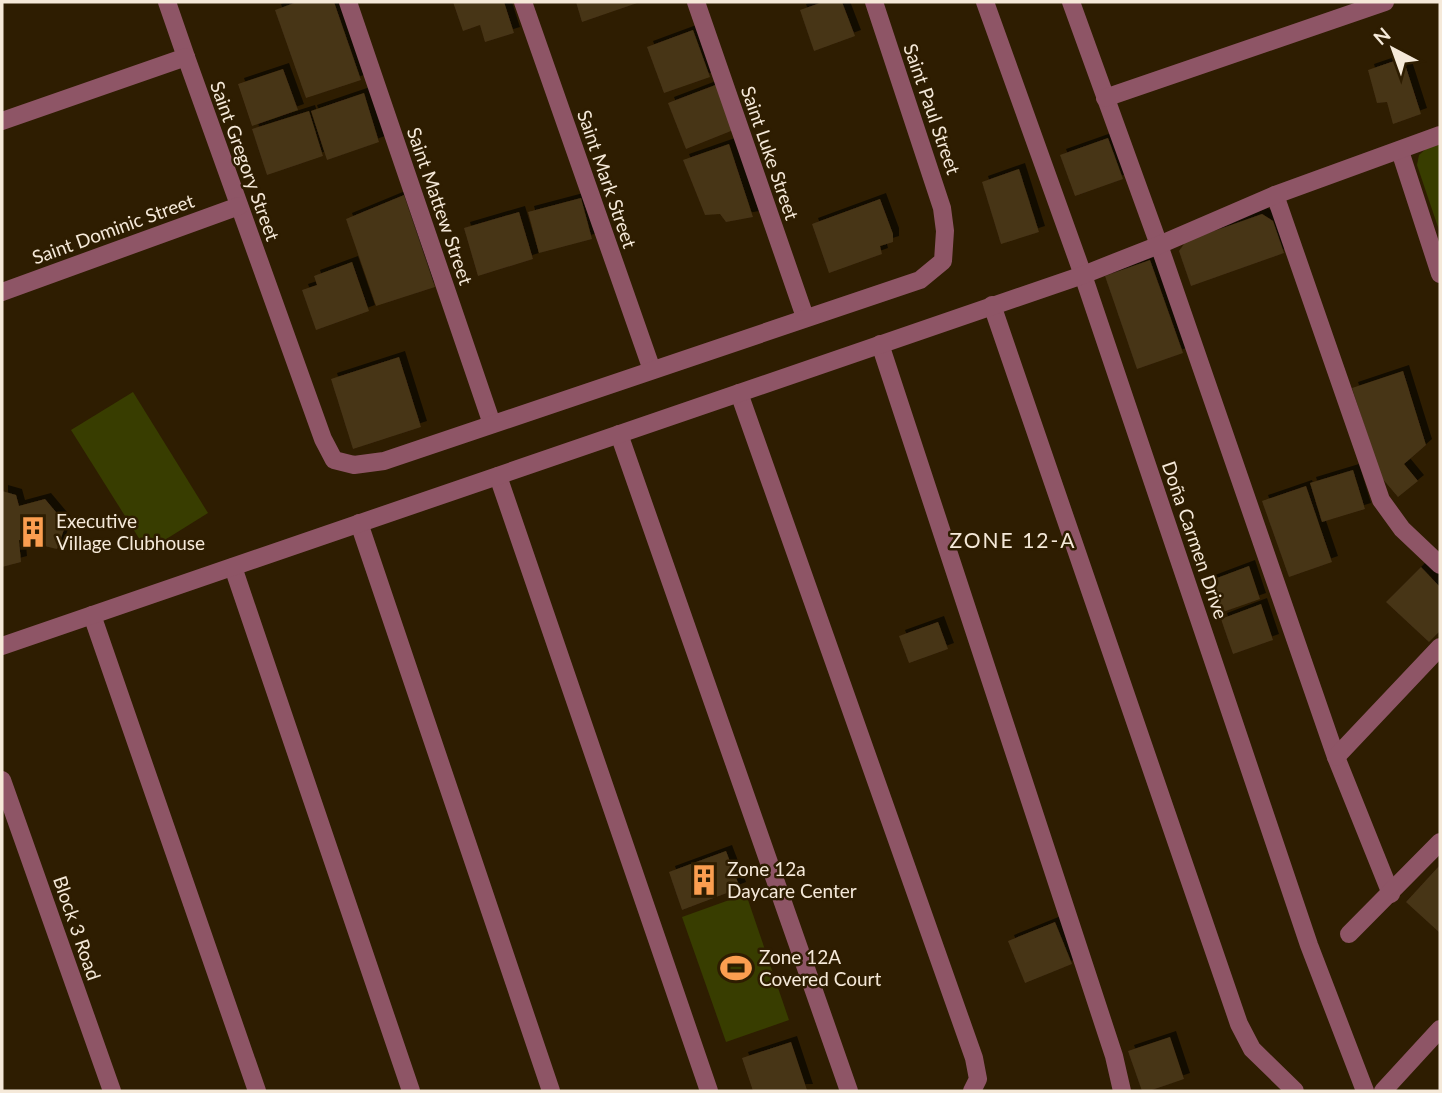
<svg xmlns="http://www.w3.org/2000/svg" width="1442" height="1093" font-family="Lato,sans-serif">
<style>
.green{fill:#383d00}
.building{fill:#473419;filter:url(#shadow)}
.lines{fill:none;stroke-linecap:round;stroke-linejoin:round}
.minor{stroke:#8e5566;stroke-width:18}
.labels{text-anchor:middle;stroke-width:5;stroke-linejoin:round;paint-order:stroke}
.street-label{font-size:19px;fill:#f5e9d9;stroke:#2e1d01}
.poi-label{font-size:19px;fill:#f5e9d9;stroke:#2e1d01;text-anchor:start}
.neighbourhood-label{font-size:21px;letter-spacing:2px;fill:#f5e9d9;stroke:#2e1d01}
</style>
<defs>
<filter id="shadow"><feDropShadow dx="6" dy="-6" stdDeviation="0" flood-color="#0009"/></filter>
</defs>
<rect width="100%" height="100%" fill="#2e1d01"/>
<g class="green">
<polygon points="1440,143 1440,233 1417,165 1419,155 1427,148"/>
<polygon points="133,392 208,513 147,551 71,430"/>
<polygon points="746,894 789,1020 726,1042 682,917"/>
</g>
<g class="building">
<polygon points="297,2 334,2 361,80 306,98 275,10"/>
<polygon points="453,2 504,2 514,33 485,42 480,25 463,31"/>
<polygon points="576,2 640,2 582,22"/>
<polygon points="823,2 842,2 855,36 814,51 800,10"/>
<polygon points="693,30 710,77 664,93 647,47"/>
<polygon points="1403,58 1421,114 1393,124 1387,102 1377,103 1368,70"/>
<polygon points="283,69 298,110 252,126 238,84"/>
<polygon points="718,84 736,129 686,149 668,103"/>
<polygon points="364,93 379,142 327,160 311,111"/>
<polygon points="309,111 323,156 267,175 252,129"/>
<polygon points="1108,138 1123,179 1075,196 1060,155"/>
<polygon points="729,144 753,217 726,222 720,214 705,215 683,160"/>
<polygon points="1019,169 1039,232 1001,244 982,182"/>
<polygon points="404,195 435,287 376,306 346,219"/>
<polygon points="581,198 592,239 539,253 528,212"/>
<polygon points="880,199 893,234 893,242 880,246 882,254 829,273 812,224"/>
<polygon points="519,212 533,259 478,276 464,228"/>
<polygon points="1262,214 1273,221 1284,253 1191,286 1179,251 1186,241"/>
<polygon points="1150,260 1183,353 1137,369 1105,276"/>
<polygon points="352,262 369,311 316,330 302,290 317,285 314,276"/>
<polygon points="399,357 421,427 353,449 331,379"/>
<polygon points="1403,371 1426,445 1404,464 1418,481 1398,497 1381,477 1352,388"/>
<polygon points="1353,470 1365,509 1322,522 1310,483"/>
<polygon points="1306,486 1332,562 1289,577 1262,501"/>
<polygon points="2,491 16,495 19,506 45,499 66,524 57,549 19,540 21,562 2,567"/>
<polygon points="1249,566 1260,599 1220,613 1209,581"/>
<polygon points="1421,567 1440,587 1440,631 1429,642 1386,602"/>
<polygon points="1261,604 1273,640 1233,654 1221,619"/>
<polygon points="938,622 948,649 909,663 899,636"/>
<polygon points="726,851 740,888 682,910 669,872"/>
<polygon points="1440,865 1440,933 1406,902"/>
<polygon points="1055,922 1072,964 1025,983 1008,941"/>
<polygon points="1170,1037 1184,1079 1149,1091 1142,1091 1128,1051"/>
<polygon points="791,1042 807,1090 753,1091 742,1058"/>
</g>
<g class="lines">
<g class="minor">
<polyline points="167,2 186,57"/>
<polyline points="348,2 492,424"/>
<polyline points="523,2 652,370"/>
<polyline points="696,2 805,317"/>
<polyline points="985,2 1083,275 1309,945 1365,1091"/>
<polyline points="1071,2 1159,245 1336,757 1391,894"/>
<polyline points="1105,98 1385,2"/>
<polyline points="2,121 186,57 323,439 334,460 354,465 384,461 920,280 943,261 945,231 942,208 874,2"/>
<polyline points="1400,151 1440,274"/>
<polyline points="1275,195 1381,500 1402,529 1440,565"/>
<polyline points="2,292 239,206"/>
<polyline points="992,305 1239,1024 1252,1049 1295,1091"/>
<polyline points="880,344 1114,1056 1122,1091"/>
<polyline points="739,393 974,1058 978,1079 972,1091"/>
<polyline points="619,434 849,1091"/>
<polyline points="498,476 709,1091"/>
<polyline points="359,523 551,1091"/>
<polyline points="233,567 411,1091"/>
<polyline points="92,615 257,1091"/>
<polyline points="2,646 1083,275 1159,245 1275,195 1440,135"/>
<polyline points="1336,757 1440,647"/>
<polyline points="2,780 112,1091"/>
<polyline points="1349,934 1440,842"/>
<polyline points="1383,1091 1440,1029"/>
</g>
</g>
<defs>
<symbol id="building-bare" viewBox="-9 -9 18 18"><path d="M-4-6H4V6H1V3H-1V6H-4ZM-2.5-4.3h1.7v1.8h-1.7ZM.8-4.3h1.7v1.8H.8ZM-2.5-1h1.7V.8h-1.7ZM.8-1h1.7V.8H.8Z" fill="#fb9e50" stroke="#2e1d01" stroke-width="2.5" paint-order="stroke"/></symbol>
<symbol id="stadium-bare" viewBox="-9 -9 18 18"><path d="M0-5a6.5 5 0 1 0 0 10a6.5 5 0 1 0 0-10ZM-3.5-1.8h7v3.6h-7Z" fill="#fb9e50" stroke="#2e1d01" stroke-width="2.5" paint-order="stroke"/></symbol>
</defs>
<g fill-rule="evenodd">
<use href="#building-bare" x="11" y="510" width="44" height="44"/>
<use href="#building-bare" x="682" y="858" width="44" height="44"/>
<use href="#stadium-bare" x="714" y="946" width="44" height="44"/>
</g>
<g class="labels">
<g class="street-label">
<text transform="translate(932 109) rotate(71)" y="7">Saint Paul Street</text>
<text transform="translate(770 153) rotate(71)" y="7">Saint Luke Street</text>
<text transform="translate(245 161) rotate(70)" y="7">Saint Gregory Street</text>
<text transform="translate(607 179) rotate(71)" y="7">Saint Mark Street</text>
<text transform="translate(440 206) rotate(71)" y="7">Saint Mattew Street</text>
<text transform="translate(113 229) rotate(-20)" y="7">Saint Dominic Street</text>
<text transform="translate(1195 540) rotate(71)" y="7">Doña Carmen Drive</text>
<text transform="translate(77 928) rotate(71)" y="7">Block 3 Road</text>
</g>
<g class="poi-label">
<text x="56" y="528">Executive<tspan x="56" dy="22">Village Clubhouse</tspan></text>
<text x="727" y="876">Zone 12a<tspan x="727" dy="22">Daycare Center</tspan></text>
<text x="759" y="964">Zone 12A<tspan x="759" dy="22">Covered Court</tspan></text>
</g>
<g class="neighbourhood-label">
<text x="1013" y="548">ZONE 12-A</text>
</g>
</g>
<rect width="1442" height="1093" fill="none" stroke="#f5e9d9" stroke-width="7"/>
<g transform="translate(1393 49) rotate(319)" stroke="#2e1d01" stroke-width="5" paint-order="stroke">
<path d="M0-5L12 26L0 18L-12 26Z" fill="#f5e9d9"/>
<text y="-10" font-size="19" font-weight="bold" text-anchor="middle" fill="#f5e9d9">N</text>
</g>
</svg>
